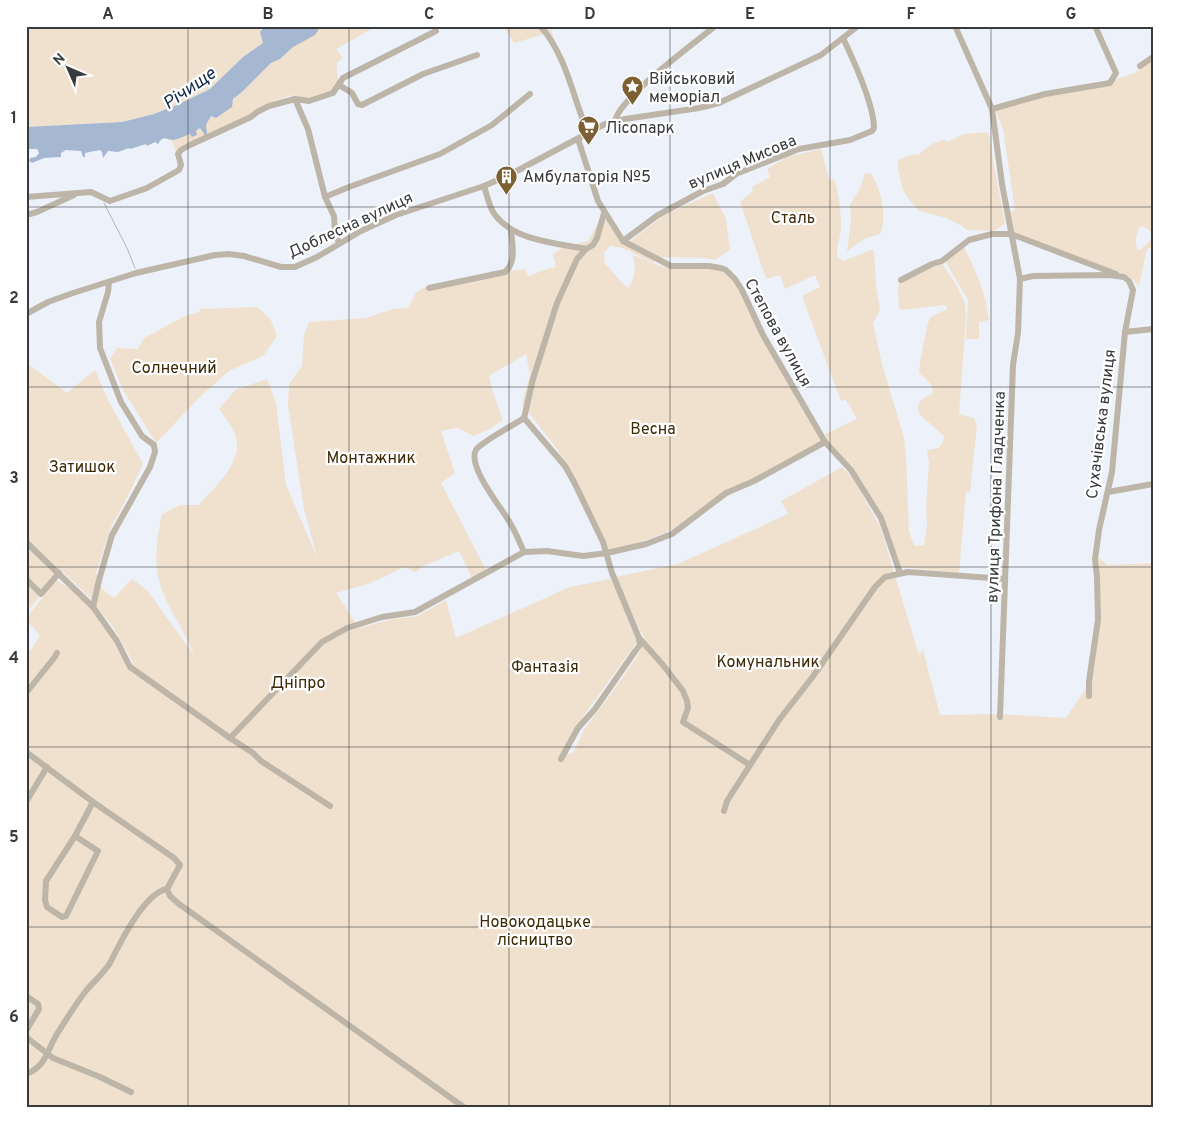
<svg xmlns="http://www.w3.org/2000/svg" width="1179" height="1134" font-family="Overpass,sans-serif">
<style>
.green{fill:#efe1ce}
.water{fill:#a5b7d1}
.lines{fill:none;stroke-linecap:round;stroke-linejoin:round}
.stream{stroke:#a5b7d1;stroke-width:1}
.minor{stroke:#beb5a9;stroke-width:6}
.grid{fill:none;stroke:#383a3d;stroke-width:1;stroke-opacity:0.55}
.labels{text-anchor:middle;stroke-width:4.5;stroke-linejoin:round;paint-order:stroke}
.poi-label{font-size:16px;fill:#383a3d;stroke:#fff;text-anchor:start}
.street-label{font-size:16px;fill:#383a3d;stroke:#fff}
.park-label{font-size:16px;fill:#3e2905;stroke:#fff}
.water-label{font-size:18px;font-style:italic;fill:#0f294c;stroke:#fff}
.neatline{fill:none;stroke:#383a3d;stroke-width:2}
.grid-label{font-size:16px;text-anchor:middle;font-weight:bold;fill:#383a3d}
</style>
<rect width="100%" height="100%" fill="#edf2fa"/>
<g class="green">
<polygon points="26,26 265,26 261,29 263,43 243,57 210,89 179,104 154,114 122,122 26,127"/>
<path d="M321 26H377L336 49 343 58 337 63C336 70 339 76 338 83 335 98 307 99 296 98L294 95 276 100 177 155 171 139 174 140 201 128 205 134 206 125 211 116 216 118 232 103 236 95 243 91 271 63 280 59 293 47Z"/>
<polygon points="503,26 550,26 554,39 545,34 514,43"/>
<path d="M1153 60V235L1148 229 1141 226C1136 233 1135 240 1137 249L1140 250 1153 238V247L1147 249 1139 286 1130 277 1020 235 1011 229 1009 212 1015 210 1003 129 995 109 1114 80 1134 73Z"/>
<path d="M987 132 989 134C993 165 1000 194 1005 224L994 231 967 230 961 225 946 218 919 211 910 201 903 190 898 169V160L913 154 919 155C926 147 935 141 945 140L947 142 964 134Z"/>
<path d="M821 149 829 179 835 180C839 195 841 212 841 227 841 238 835 248 838 258L843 261 874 249 876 284 880 310 873 323 882 364 904 438 906 456 909 531 914 546 924 545 927 524 926 508 929 463 927 450 939 448 945 437 919 414 918 405 922 399 932 394 933 389 928 381 919 373C919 366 927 322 930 318 934 314 942 312 947 309L946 305 903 310 899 308 898 287 900 281 941 262 957 286 965 304 966 319 959 414 974 418 977 425 970 492H966L959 573 901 567 884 518 852 466 829 443 825 434 857 419 846 400 841 401 802 296 820 287 815 275 785 289 780 275 766 279 740 202 753 191 752 187 770 177 767 169 787 157Z"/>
<path d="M865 173 871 174C881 187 888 220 880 234L864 239 847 251 851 221 850 205 860 188Z"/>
<path d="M713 193 726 219 730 250 715 260 705 258 659 257 653 263 623 248 610 246 604 253 605 264C614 272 619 281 628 288 635 280 637 264 632 255 644 259 655 265 668 268 684 272 713 263 726 272 731 277 736 285 740 291L823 441 665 533 631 545 608 551 586 501 557 449 522 404 530 375 526 354 489 376 493 392 503 420 490 429 474 436 457 428 441 431 455 473 441 483 486 570 472 578 459 551 424 566 415 572 405 567 368 584 336 593 359 628 393 619 418 616 446 600 456 638 570 587 610 579C622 598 633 620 637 642L582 718 562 755 573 753 585 728 611 694 638 655 645 640 615 577 678 564 788 514 781 501 842 467 852 477 880 526 919 655 923 650 940 715 997 714 1066 718 1086 688 1096 619 1098 557 1108 565 1153 563V1108H26V650H31L40 635 29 623 28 616 56 580C80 593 98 616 113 638 121 650 120 658 134 664L113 627 91 599 61 570 26 613V365L28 364 67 393 95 370 108 400 143 464 130 492 111 527 96 573 103 590 114 598 132 579 147 590 194 655C184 627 160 600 157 569 155 551 158 532 162 514L180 505H199C215 486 247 460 234 432 231 424 224 416 219 409L235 390 267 379 276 402 286 485 317 557 304 509 288 405 289 384 302 366 304 335 309 322 366 318 393 309 408 308 416 293 423 288 482 276 510 267 513 271 525 269 528 276 539 272 540 271 556 267 553 254 563 247 588 241 598 223 608 220 624 244 632 240 664 215Z"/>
<path d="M963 245C977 273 985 290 989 320L979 322V339H966L968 300 945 261Z"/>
<polygon points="257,307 270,318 277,336 263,356 229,371 199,398 156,443 123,390 110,359 117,348 138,349 144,338 185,316 199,312 200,309"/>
</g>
<path class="water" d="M265 26H321L315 35 293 47 280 59 271 63 243 91 233 99 232 107 216 118 211 116 206 125 207 135H205L200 128 196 131 197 135 192 137 190 134C185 136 176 140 173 140 166 140 164 134 158 144L155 142 147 146 146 144 130 149 129 148 118 152 108 151 103 158 102 152 100 150 85 153V157H83L81 151 66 150 61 153V157L44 158 32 163 29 161 30 158 36 157 39 153 37 149H26V127L122 122 154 114 179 104 210 89 243 57 263 43 260 32Z"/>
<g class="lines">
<polyline class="stream" points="104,203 127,248 135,268"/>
<g class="minor">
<path d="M540 26C558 45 568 75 576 100 580 112 583 122 589 133"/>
<polyline points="955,26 992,109 1002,184 1020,279 1018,333 1013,365 1000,717"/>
<polyline points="1140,66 1153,57"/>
<polyline points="339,85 352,93 358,104 362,105 423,74 477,55"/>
<polyline points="295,99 308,129 325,197 334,216 335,232 339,243"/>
<polyline points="992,109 1045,94 1110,83 1116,73 1095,26"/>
<path d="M615 121C620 97 694 44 715 26"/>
<polyline points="578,139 598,201 623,241 671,266 709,266 721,268 726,270 735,279 742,290 763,335 825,442 851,470 881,518 900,573"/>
<path d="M484 186C487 195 489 207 495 215 515 241 556 243 586 249"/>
<polyline points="26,197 91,192 110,201 147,188 179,170 181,165 178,154 181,150 190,145 251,117 257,112 269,106 295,99 309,101 333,93 343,78 436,31"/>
<polyline points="325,197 349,187 440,154 492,125 530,94"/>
<polyline points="26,215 37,212 74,195"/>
<path d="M623 241 658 215 703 191 723 184 736 174 799 149 850 140 872 131 874 128C874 105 853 59 843 38"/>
<polyline points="1020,279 1033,276 1109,275 1124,277 1129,281 1133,290 1125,332 1112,472 1099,530 1095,559 1097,577 1098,620 1089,681 1089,696"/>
<polyline points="901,280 932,264 942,261 969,240 992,234 1011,234 1116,274"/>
<path d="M429 288 505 272C517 261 512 244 511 230"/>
<polyline points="26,314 48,302 73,293 136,273 215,255 229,254 244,256 281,267 295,267 317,257 361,231 396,215 484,186 511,174 605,124 625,119 699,108 719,103 821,55 858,26"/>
<polyline points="1125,332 1153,329"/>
<polyline points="524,418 565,466 574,482 603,542 612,573 639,638 663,665 683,691 687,701 688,708 683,722 750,765"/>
<polyline points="1108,492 1153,484"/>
<polyline points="26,542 93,607 117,641 130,667 230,738 253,753 261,761 330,806"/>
<path d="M524 552C519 541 514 528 507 518 499 505 467 465 476 450 481 442 514 425 524 418L533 379 557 303 577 259 586 249 593 245 597 238 604 213"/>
<polyline points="26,579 41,594 59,573"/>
<polyline points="93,607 99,580 112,535 150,467 155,452 154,445 142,436 121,402 100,348 99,322 108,292 109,282"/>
<polyline points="26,693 54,658 57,653"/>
<polyline points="230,738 322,642 347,628 382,617 415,612 524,552 547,551 583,556 607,553 646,544 672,534 726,493 754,481 825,442"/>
<polyline points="26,752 93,802 174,858 180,865 167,889 170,896 179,904 465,1108"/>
<polyline points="561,759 578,728 595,709 636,650 640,645 639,639"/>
<polyline points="26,802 47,767"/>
<polyline points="724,811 727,801 779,720 814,675 875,587 885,577 908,572 1005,579"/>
<polyline points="75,836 98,851 66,916 62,917 47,907 45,900 46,881 75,836 93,802"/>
<polyline points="26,996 38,1004 39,1009 26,1031"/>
<polyline points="26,1037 53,1058 100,1077 131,1092"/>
<path d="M26 1074C46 1067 47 1050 57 1034 66 1020 75 1005 85 992 93 982 104 973 110 963 120 943 144 893 167 889"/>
</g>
</g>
<path class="grid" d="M188 26V1108M349 26V1108M509 26V1108M670 26V1108M830 26V1108M991 26V1108M26 207H1153M26 387H1153M26 567H1153M26 747H1153M26 927H1153"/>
<defs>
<symbol id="sight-pin" viewBox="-11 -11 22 30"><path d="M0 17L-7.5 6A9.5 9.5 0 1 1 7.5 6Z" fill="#7c6033" stroke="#fff"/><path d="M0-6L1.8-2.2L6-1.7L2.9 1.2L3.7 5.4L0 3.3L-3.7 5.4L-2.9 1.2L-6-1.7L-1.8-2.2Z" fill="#fff"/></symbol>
<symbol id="supermarket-pin" viewBox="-11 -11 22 30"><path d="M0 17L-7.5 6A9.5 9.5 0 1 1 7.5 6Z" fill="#7c6033" stroke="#fff"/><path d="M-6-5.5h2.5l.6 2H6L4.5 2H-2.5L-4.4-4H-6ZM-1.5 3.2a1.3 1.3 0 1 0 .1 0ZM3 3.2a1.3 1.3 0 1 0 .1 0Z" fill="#fff"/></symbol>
<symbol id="building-pin" viewBox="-11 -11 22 30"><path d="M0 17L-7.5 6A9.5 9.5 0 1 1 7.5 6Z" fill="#7c6033" stroke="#fff"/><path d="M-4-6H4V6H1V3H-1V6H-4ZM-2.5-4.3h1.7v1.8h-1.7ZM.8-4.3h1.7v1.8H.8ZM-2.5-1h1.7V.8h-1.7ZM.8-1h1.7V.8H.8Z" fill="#fff"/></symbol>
</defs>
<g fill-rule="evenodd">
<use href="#sight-pin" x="620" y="74" width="25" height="34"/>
<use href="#supermarket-pin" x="576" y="114" width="25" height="34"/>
<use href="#building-pin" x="494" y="164" width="25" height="34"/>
</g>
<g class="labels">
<g class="poi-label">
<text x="649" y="84">Військовий<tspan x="649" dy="18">меморіал</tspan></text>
<text x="605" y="133">Лісопарк</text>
<text x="523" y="182">Амбулаторія №5</text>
</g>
<g class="street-label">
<text transform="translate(742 161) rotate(-23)" y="6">вулиця Мисова</text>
<text transform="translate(350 224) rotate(-25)" y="6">Доблесна вулиця</text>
<text transform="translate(779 332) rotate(61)" y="6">Степова вулиця</text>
<text transform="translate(1100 424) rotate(-83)" y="6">Сухачівська вулиця</text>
<text transform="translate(995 497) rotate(-88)" y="6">вулиця Трифона Гладченка</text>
</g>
<g class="park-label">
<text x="793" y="223">Сталь</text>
<text x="174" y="373">Солнечний</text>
<text x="653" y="434">Весна</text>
<text x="371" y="463">Монтажник</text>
<text x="82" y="472">Затишок</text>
<text x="768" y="667">Комунальник</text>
<text x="545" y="672">Фантазія</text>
<text x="298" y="688">Дніпро</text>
<text x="535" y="927">Новокодацьке<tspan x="535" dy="18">лісництво</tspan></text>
</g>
<g class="water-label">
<text transform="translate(189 88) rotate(-35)" y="6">Річище</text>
</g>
</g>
<rect width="1179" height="1134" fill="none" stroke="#ffffff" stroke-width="55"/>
<g transform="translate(68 68) rotate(315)" stroke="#ffffff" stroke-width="4" paint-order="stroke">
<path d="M0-4L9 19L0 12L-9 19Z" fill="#383a3d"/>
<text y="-8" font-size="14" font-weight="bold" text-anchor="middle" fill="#383a3d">N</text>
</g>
<rect x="28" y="28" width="1124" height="1078" class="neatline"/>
<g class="grid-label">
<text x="108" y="19">A</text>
<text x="268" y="19">B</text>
<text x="429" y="19">C</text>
<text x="590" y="19">D</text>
<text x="750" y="19">E</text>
<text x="911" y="19">F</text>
<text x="1071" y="19">G</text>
<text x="14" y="123">1</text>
<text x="14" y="303">2</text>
<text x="14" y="483">3</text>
<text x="14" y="663">4</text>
<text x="14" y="842">5</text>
<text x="14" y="1022">6</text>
</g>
</svg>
